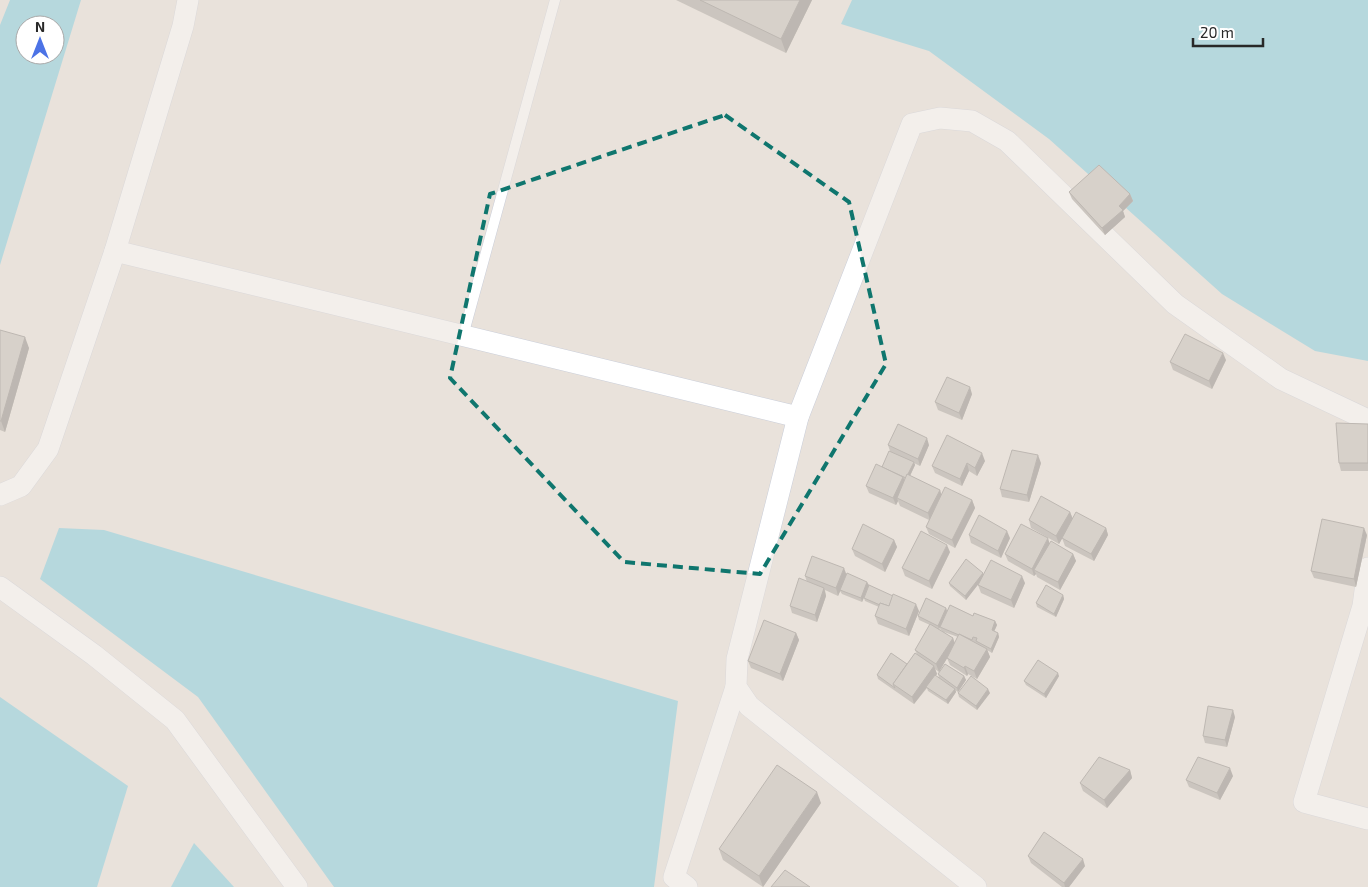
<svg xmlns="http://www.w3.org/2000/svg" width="1368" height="887" font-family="'Exo 2',sans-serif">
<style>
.water{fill:#79cce1;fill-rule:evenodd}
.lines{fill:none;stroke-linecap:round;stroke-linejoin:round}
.service-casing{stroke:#caced9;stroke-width:11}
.minor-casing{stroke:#caced9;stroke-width:22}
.service{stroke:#fff;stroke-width:10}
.minor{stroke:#fff;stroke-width:21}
.wall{fill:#a7a39d;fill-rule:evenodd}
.shaded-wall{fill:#888480}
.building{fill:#c2bdb7;stroke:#888480}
.marked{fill:none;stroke:#0f766e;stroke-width:4;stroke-dasharray:10 6;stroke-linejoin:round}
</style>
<rect width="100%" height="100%" fill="#e9e2db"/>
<g class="water">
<path d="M10 0H81L0 265V25ZM25 25H55V55H25Z"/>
<polygon points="852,0 1368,0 1368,361 1315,351 1222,294 1049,139 929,51 841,24"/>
<polygon points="59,528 104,530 678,701 654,887 334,887 198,697 40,579"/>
<polygon points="0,697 128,786 97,887 0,887"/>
<polygon points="194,843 234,887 171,887"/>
</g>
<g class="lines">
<defs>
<polyline id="service" points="463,336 555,0"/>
<g id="minor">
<polyline points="188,0 183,26 115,251 798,417"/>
<polyline points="0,495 21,486 48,449 115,251"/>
<polyline points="1368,568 1363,606 1304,802 1368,819"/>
<polyline points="0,587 94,655 175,720 297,887"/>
<polyline points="687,887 674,877 736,687"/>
<polyline points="976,887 749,706 736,687 737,659 798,417 912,124 940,118 972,121 1007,141 1175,304 1281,379 1368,420"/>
</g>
</defs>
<use href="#service" class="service-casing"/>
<use href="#minor" class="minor-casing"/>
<use href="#service" class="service"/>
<use href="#minor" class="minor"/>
</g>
<g class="wall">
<polygon points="676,0 812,0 786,53"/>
<polygon points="1069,192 1130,194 1133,201 1123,211 1125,217 1105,235 1072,199"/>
<polygon points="0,330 29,348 5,432 0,430"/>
<polygon points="1226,360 1212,389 1173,370 1170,362"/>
<polygon points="972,394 962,420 938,410 935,402"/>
<polygon points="1368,424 1368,471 1341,471 1339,463"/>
<polygon points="888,445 929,445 920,466 914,463 915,465 910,476 940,490 941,495 972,500 975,508 955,548 929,534 926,527 929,520 900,506 898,501 896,505 869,493 866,486 882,467 890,451"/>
<polygon points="985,461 977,476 969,471 962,486 935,473 932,466"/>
<polygon points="1041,463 1029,502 1002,497 1000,489"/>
<polygon points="1070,512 1073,519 1106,528 1108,535 1094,561 1065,546 1062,538 1064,534 1059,544 1031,528 1029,520"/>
<polygon points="969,535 1010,538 1001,558 971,543"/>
<polygon points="1367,535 1356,587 1314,578 1311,571"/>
<polygon points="894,540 897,547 885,572 855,556 852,549"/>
<polygon points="1049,543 1073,554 1076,561 1060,590 1037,577 1036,574 1034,576 1008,561 1005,554"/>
<polygon points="950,552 932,589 905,576 902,568"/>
<polygon points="846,575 869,585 919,611 909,636 878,624 875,616 879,607 865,601 864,598 862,602 842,594 840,591 838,596 825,590 826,596 817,622 792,613 790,606 807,582 805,576"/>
<polygon points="983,575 1025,583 1014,608 981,593 978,585 979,583 966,600 950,586 949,583"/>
<polygon points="1063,595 1064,599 1056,617 1037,607 1036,603"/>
<path d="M926 598 946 608 947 612 950 605 973 616 974 613 995 621 997 625 994 631 998 633 999 637 992 653 987 650 990 657 977 679 968 674 967 676 950 665 947 658 939 672 935 669 937 674 935 676 939 678 938 674 945 664 964 676 966 680 958 692 955 690 956 692 948 704 928 691 927 688 914 704 878 679 877 675 891 653 907 664 915 653 917 654 915 650 930 625 919 620 918 616ZM940 628 941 631 958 637 955 643 953 638 939 629Z"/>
<polygon points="796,633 799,640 783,681 751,668 748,661"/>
<polygon points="1059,676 1046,698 1026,685 1024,681"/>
<polygon points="958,693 990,693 977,710 959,697"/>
<polygon points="1235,717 1227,747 1205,743 1203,736"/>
<polygon points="1130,770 1132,778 1107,808 1083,791 1080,783"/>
<polygon points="1233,776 1220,800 1189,787 1186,780"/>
<polygon points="821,803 763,887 723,860 719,849"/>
<polygon points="1028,856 1085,866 1069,887 1062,887 1031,863"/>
</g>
<g class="shaded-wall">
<polygon points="800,0 812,0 786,53 781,39"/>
<polygon points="1130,194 1133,201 1123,211 1125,217 1105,235 1102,228 1119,206"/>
<polygon points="25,337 29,348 5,432 1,421"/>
<polygon points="1223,353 1226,360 1212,389 1209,381"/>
<polygon points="970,387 972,394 962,420 959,413"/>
<polygon points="927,438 929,445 920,466 918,459"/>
<polygon points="982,453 985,461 977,476 975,468"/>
<polygon points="1038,455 1041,463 1029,502 1027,495"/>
<polygon points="914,462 915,465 907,482 906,478"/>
<polygon points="967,463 969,471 962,486 960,479"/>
<polygon points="903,477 906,484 897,498 898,501 896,505 893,498"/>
<polygon points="940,490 942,497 930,521 928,513"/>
<polygon points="972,500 975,508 955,548 952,540"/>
<polygon points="1070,512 1073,520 1059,544 1056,536"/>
<polygon points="1106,528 1108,535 1094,561 1091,554"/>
<polygon points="1364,528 1367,535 1356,587 1354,579"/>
<polygon points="1007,531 1010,538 1001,558 998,551"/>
<polygon points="1048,538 1050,545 1034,570 1036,574 1034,576 1032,569"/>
<polygon points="894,540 897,547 885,572 882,564"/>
<polygon points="947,545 950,552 932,589 929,581"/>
<polygon points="1073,554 1076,561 1060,590 1058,582"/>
<polygon points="844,568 847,576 838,596 836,588"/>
<polygon points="983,573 984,577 966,600 965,596"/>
<polygon points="1022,576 1025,583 1014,608 1011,600"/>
<polygon points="867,582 869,585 862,602 861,598"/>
<polygon points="824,588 826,596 817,622 815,615"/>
<polygon points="1063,595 1064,599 1056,617 1054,614"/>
<polygon points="916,604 919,611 909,636 906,629"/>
<polygon points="946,608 947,611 939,629 938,626"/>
<polygon points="995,621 997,625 993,634 992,630"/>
<polygon points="796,633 799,640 783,681 780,674"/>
<polygon points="998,633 999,637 992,653 991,649"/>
<polygon points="953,638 955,645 939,672 936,664"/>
<polygon points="987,649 990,657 977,679 974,671"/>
<polygon points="934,666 937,674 914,704 912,697"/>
<polygon points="965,666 968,674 967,676 964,668"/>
<polygon points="1058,673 1059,676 1046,698 1044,694"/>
<polygon points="964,676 966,680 958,692 957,688"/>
<polygon points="955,689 956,692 948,704 946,700"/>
<polygon points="988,689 990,693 977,710 976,706"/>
<polygon points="1233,710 1235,717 1227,747 1225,740"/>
<polygon points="1230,768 1233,776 1220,800 1217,793"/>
<polygon points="1130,770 1132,778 1107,808 1104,800"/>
<polygon points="817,792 821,803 763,887 759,876"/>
<polygon points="1083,859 1085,866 1069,887 1065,887 1064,883"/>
</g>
<g class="building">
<polygon points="700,0 800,0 781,39"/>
<polygon points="1099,165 1130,194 1119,206 1123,210 1102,228 1069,192"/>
<polygon points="0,330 25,337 1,421 0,421"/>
<polygon points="1185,334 1223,353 1209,381 1170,362"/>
<polygon points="947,377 970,387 959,413 935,402"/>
<polygon points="1336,423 1368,424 1368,463 1339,463"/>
<polygon points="898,424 927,438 918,459 888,445"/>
<polygon points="947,435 982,453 975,468 967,463 960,479 932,466"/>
<polygon points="1012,450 1038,455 1027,495 1000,489"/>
<polygon points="889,451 914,462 906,478 882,467"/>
<polygon points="876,464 903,477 893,498 866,486"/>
<polygon points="907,474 940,490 928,513 897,498"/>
<polygon points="945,487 972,500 952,540 926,527"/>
<polygon points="1041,496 1070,512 1056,536 1029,520"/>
<polygon points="1076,512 1106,528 1091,554 1062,538"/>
<polygon points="979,515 1007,531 998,551 969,535"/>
<polygon points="1322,519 1364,528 1354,579 1311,571"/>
<polygon points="863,524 894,540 882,564 852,549"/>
<polygon points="1021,524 1048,538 1032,569 1005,554"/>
<polygon points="921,531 947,545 929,581 902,568"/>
<polygon points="1051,541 1073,554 1058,582 1034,570"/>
<polygon points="812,556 844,568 836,588 805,576"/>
<polygon points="966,559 983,573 965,596 949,583"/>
<polygon points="991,560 1022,576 1011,600 978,585"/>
<polygon points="847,573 867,582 861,598 840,590"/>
<polygon points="799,578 824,588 815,615 790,606"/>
<polygon points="869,585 893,596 889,606 880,603 880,605 864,598"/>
<polygon points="1046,585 1063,595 1054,614 1036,603"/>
<polygon points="893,594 916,604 906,629 875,616 880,603 889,606"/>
<polygon points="926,598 946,608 938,626 918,616"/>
<polygon points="950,605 973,616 974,613 995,621 992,630 998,633 991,649 976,641 977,638 973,637 972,640 959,634 959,635 940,627"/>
<polygon points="764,620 796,633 780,674 748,661"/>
<polygon points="930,624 953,638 936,664 915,650"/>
<polygon points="959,634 987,649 974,671 965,666 964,668 947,658"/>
<polygon points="891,653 907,664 893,684 895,688 877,675"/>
<polygon points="915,653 934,666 912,697 893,684"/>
<polygon points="1038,660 1058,673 1044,694 1024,681"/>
<polygon points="945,664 964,676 957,688 938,674"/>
<polygon points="935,675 955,689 946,700 926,687"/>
<polygon points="971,676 988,689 976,706 958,693"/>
<polygon points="1208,706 1233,710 1225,740 1203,736"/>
<polygon points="1099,757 1130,770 1104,800 1080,783"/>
<polygon points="1198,757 1230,768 1217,793 1186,780"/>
<polygon points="777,765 817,792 759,876 719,849"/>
<polygon points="1044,832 1083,859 1064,883 1028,856"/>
<polygon points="785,870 810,887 771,887"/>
</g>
<path d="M0 0H1368V887H0ZM725 115 849 202 886 364 760 574 624 562 450 378 490 194Z" fill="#e9e2db" fill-opacity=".55" fill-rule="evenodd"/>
<path class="marked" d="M725 115 849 202 886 364 760 574 624 562 450 378 490 194Z"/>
<g transform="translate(40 40)"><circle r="24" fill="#ffffff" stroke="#a9a9a9"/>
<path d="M0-4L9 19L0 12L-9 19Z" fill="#4c73e6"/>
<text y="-8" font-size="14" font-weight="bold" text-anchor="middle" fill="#282828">N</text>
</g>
<path d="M1193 38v8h70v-8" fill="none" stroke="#282828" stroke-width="2.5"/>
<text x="1200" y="38" font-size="15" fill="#282828" stroke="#ffffff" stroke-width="4" paint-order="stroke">20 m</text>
</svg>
